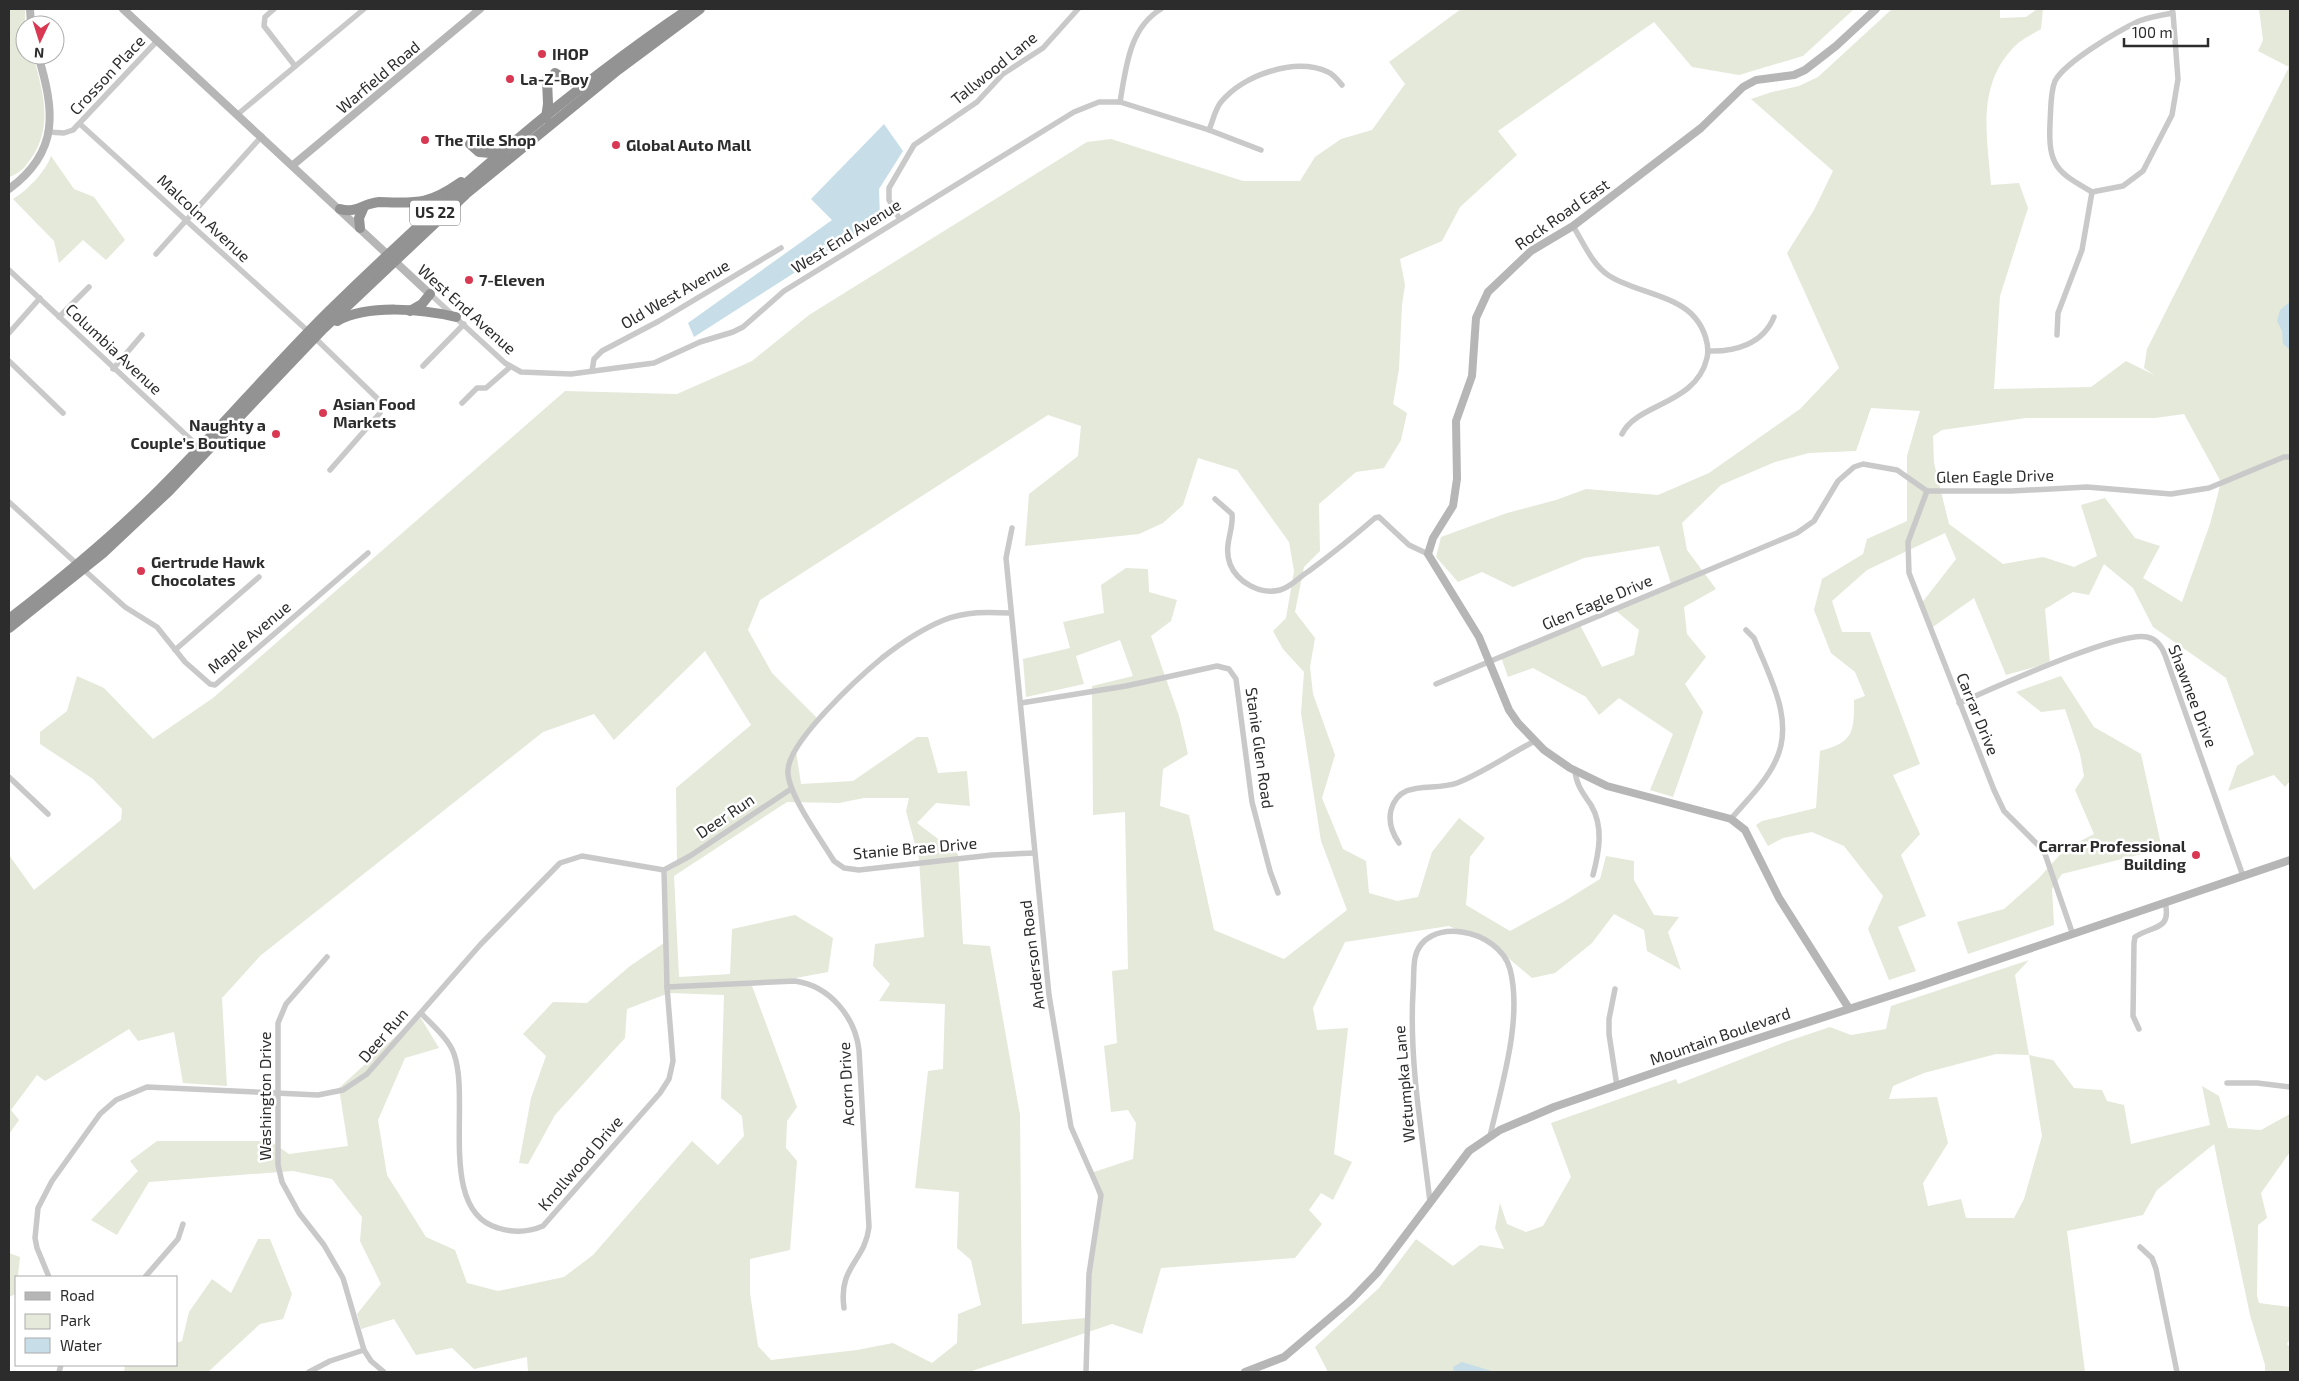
<svg xmlns="http://www.w3.org/2000/svg" width="2299" height="1381" font-family="'Exo 2',sans-serif">
<style>
.green{fill:#e4e9da;fill-rule:evenodd}
.water{fill:#c7dee8}
.lines{fill:none;stroke-linecap:round;stroke-linejoin:round}
.street{stroke:#c9c9c9;stroke-width:5.5}
.secondary{stroke:#b6b6b6;stroke-width:8}
.highway{stroke:#939393;stroke-width:10}
.poi-dot{fill:#d93852;stroke:#fff;stroke-width:2}
.labels{text-anchor:middle;stroke-width:5;stroke-linejoin:round;paint-order:stroke}
.shield{fill:#fff;stroke:#6b6b6b;stroke-width:1}
.shield-label{font-size:15px;font-weight:bold;fill:#2c2c2c}
.poi-label{font-size:16px;font-weight:bold;fill:#2c2c2c;stroke:#fff;text-anchor:start}
.street-label{font-size:16px;fill:#2c2c2c;stroke:#fff}
</style>
<rect width="100%" height="100%" fill="#fff"/>
<g class="green">
<path d="M9 9H25V55H33C42 89 54 125 32 157 25 167 21 173 9 177Z"/>
<path d="M1461 9H1854L1803 56 1739 75 1692 67 1654 22 1498 131 1517 155 1460 207 1442 241 1400 259 1405 285 1402 305 1399 369 1393 404 1407 413 1401 440 1384 468 1356 472 1319 504 1320 551 1304 567 1295 612 1315 638 1310 667 1313 694 1335 755 1322 798 1343 849 1366 861 1369 893 1397 901 1418 897 1432 852 1459 818 1485 838 1470 857 1466 905 1510 931 1563 902 1600 879 1606 856 1634 861V880L1654 915 1679 917 1668 932 1681 970 1647 951 1644 930 1614 914 1592 943 1555 973 1532 978 1494 946 1449 926 1345 942 1313 1008 1317 1030 1348 1028 1334 1154 1352 1162 1333 1200 1321 1193 1309 1210 1322 1224 1295 1258 1161 1268 1142 1334 1112 1324 969 1372H528L527 1357 474 1369 452 1348 416 1355 394 1319 361 1329 357 1314 381 1284 360 1241 362 1217 332 1179 293 1171 149 1182 117 1235 91 1220 138 1171 130 1161 157 1141H270L289 1154 348 1146 339 1088 419 1015 439 1048 405 1058 378 1120 387 1175 426 1237 455 1250 467 1283 498 1291 564 1277 593 1255 692 1141 718 1165 744 1136 742 1116 721 1098 724 995 669 993 627 1009 625 1038 555 1115 528 1164 519 1163 531 1098 546 1056 523 1034 553 1002 587 1003 630 966 667 941V872L677 866 676 788 751 725 705 651 614 740 594 714 543 732 260 956 222 998 227 1086 183 1083 174 1032 138 1041 129 1029 45 1081 37 1075 11 1110 19 1120 9 1134V855L34 890 121 820 122 809 93 779 40 744V732L67 711 77 676 104 688 153 739 213 698 565 391 677 394 752 361 809 315 1087 142 1111 139 1243 181H1300L1315 157 1341 139 1372 130 1405 84 1389 62ZM1048 415 1081 426 1078 456 1029 494 1025 546 1139 534 1163 523 1183 505 1198 458 1237 470 1289 542 1294 571 1286 618 1273 631 1283 649 1304 672 1301 713 1321 841 1347 910 1284 959 1214 930 1189 815 1160 806 1163 769 1188 754 1179 716 1151 636 1171 621 1177 600 1149 592 1148 569 1126 568 1101 585 1104 613 1063 622 1070 648 1023 659 1026 697 1084 684 1076 656 1120 640 1133 676 1092 686 1093 815 1125 812 1128 969 1112 971 1117 1043 1104 1046 1111 1112 1128 1110 1136 1123 1133 1159 1091 1173 1101 1208 1085 1318 1022 1324 1020 1115 990 946 963 944 958 854 917 823 936 803 970 806 967 771 938 773 928 737H917L853 781 801 784 796 751 817 718 772 673 748 630 760 600ZM864 798H909L906 811 919 859 924 937 875 944 873 966 890 984 879 1001 945 1004 943 1069 928 1071 915 1188 959 1192 957 1248 971 1260 981 1305 958 1314 957 1343 932 1363 893 1343 857 1350 771 1360 758 1346 750 1293V1259L790 1250 797 1161 786 1148 787 1121 797 1107 752 986 828 972 833 938 795 915 732 929 730 974 679 977 674 876 787 802 839 803Z"/>
<path d="M1892 9H2000V18L2026 17 2037 9H2043L2041 29C2033 34 2022 39 2015 46 1976 85 1987 136 1991 185L2019 183 2028 208 2000 296 1994 389 2091 387 2126 361 2154 375 2144 368 2147 349 2289 67 2258 51 2263 40 2259 9H2290V781L2285 787 2274 775 2228 791 2237 766 2254 754 2226 678 2153 627 2133 588 2104 564 2089 595 2073 592 2045 609 2050 663 2006 675 1974 598 1930 629 1921 604 1956 559 1945 533 1867 570 1832 601 1842 632H1870L1920 764 1893 775 1920 834 1901 855 1926 916 1898 927 1916 971 1889 980 1868 929 1883 896 1844 846 1812 832 1783 838 1768 846 1756 825 1762 821 1816 808 1820 751C1854 742 1854 732 1854 700L1865 696 1855 672 1831 653 1814 610 1822 579 1863 554 1867 539 1907 521V456L1920 411 1871 408 1856 451 1809 453 1775 462 1721 485 1682 523 1687 550 1716 589 1684 607 1687 634 1706 657 1685 684 1703 712 1673 797 1650 790 1673 734 1619 698 1599 715 1586 697 1533 668 1508 677 1501 657 1580 625 1602 667 1634 655 1639 630 1615 610 1672 587 1659 546 1584 558 1513 587 1482 572 1458 582 1436 557 1441 537 1507 513 1556 500 1586 489 1658 495 1709 473 1800 409 1839 368 1787 253 1814 210 1833 171 1751 99 1772 92 1799 86 1818 77ZM2184 414 2221 482 2210 524 2182 602 2143 578 2160 546 2135 538 2105 498 2081 505 2097 556 2074 567 2043 557 2003 564 1949 524 1934 463 1933 436 1942 430 2026 418H2155Z"/>
<path d="M51 156 74 189 94 197 125 240 106 260 83 240 59 263 54 241 13 199C27 191 46 171 51 156Z"/>
<polygon points="2061,676 2094,727 2141,754 2162,849 2062,874 2052,889 2054,925 1968,954 1957,922 2004,909 2038,879 2065,849 2094,834 2075,790 2084,776 2080,754 2065,709 2041,712 2016,692"/>
<path d="M2029 960 2015 975 2029 1055 2053 1060 2074 1088 2102 1090 2107 1101 2124 1105 2131 1144 2210 1125 2202 1086 2219 1096 2228 1128 2261 1130 2290 1114V1152L2261 1193 2267 1218 2258 1225 2257 1296 2259 1303 2290 1307V1338L2287 1344 2290 1347V1372H2265V1365L2250 1315 2214 1144 2157 1190 2143 1215 2067 1231 2085 1372H1328L1315 1347 1379 1288 1416 1239 1453 1266 1480 1245 1504 1249 1495 1228 1500 1203 1507 1224 1526 1232 1543 1226 1571 1177 1551 1123 1676 1079 1678 1084 1785 1042 1830 1027 1851 1035 1886 1029 1891 1006ZM1996 1054 2029 1055 2042 1136 2024 1199 2014 1218H1966L1961 1199 1928 1206 1923 1183 1948 1143 1937 1097 1889 1099 1893 1086 1924 1073Z"/>
<polygon points="258,1239 270,1239 292,1294 283,1319 260,1324 208,1372 124,1372 125,1365 176,1365 176,1343 182,1341 189,1312 212,1279 231,1293"/>
<polygon points="9,1253 20,1257 16,1294 9,1297"/>
</g>
<g class="water">
<polygon points="884,124 903,151 879,189 880,218 694,337 688,323 832,220 811,199"/>
<polygon points="2290,302 2290,350 2283,344 2282,331 2277,321 2280,310"/>
<polygon points="1462,1362 1495,1372 1454,1372 1453,1367"/>
</g>
<g class="lines">
<g class="street">
<polyline points="274,9 265,17 264,26 295,66"/>
<path d="M2172 9 2173 13 2178 79 2172 115 2143 171 2123 186 2092 192C2057 172 2048 166 2050 123 2051 110 2050 93 2055 81 2065 62 2118 31 2139 21 2149 17 2161 15 2173 13"/>
<path d="M1120 102C1126 68 1129 28 1161 9"/>
<polyline points="238,114 364,9"/>
<polyline points="80,124 309,332"/>
<path d="M1209 130C1213 121 1215 109 1221 102 1243 75 1295 57 1328 72 1333 74 1338 80 1342 85"/>
<polyline points="48,132 64,133 73,130 157,41"/>
<polyline points="899,218 889,200 889,188 914,145 977,102 1003,74 1043,48 1078,9"/>
<path d="M1573 226C1583 242 1592 264 1608 275 1633 292 1678 295 1696 319 1704 329 1710 345 1707 358 1696 405 1637 403 1622 434"/>
<polyline points="156,254 262,136"/>
<polyline points="9,270 200,448"/>
<polyline points="430,294 505,363 521,372 571,374 654,363 700,342 733,332 743,327 784,291 1074,112 1099,102 1120,102 1209,130 1261,150"/>
<polyline points="59,317 89,287"/>
<polyline points="9,333 40,298"/>
<polyline points="2057,335 2058,313 2082,250 2092,192"/>
<polyline points="315,338 381,402 380,413 330,470"/>
<path d="M1708 351C1735 352 1763 344 1774 317"/>
<polyline points="9,361 63,413"/>
<polyline points="423,366 464,324"/>
<polyline points="113,369 142,335"/>
<polyline points="592,371 594,359 602,351 659,321 781,248"/>
<polyline points="462,403 477,388 486,388 510,367"/>
<polyline points="1927,491 1908,542 1909,573 1994,790 2004,811 2044,851 2072,932"/>
<path d="M1215 499 1232 514C1234 530 1223 545 1230 564 1237 582 1260 595 1280 590 1291 587 1299 577 1309 571 1332 554 1353 537 1375 518L1379 517 1409 545 1428 554"/>
<polyline points="9,502 77,564"/>
<polyline points="1012,528 1006,558 1049,995 1071,1127 1101,1195 1089,1274 1086,1372"/>
<polyline points="83,569 125,607 157,627 185,662 210,684 215,685 368,553"/>
<path d="M1011 613C988 612 967 611 944 620 922 629 901 643 882 658 859 677 789 741 788 770 786 792 822 841 834 861L844 868 859 870 992 855 1034 853"/>
<polyline points="175,650 259,577"/>
<polyline points="1436,684 1797,533 1814,521 1838,481 1854,467 1863,464 1897,470 1927,491 2011,491 2087,487 2171,494 2209,488 2284,457 2290,457"/>
<polyline points="1021,703 1126,686 1217,666 1229,669 1236,679 1252,802 1270,871 1278,893"/>
<path d="M1959 703C1992 689 2120 630 2147 637 2157 639 2162 647 2165 655L2243 876"/>
<path d="M1575 770C1576 785 1583 793 1591 805 1604 827 1599 852 1593 875"/>
<polyline points="9,777 48,814"/>
<path d="M1731 819C1746 801 1765 783 1775 762 1796 721 1769 676 1754 638L1746 630"/>
<path d="M1399 843C1392 833 1388 823 1391 810 1400 778 1433 792 1457 783 1483 773 1509 754 1535 741"/>
<polyline points="327,957 286,1004 278,1023 278,1165 282,1182 299,1213 324,1245 343,1278 364,1350 371,1361 384,1372"/>
<path d="M667 987 795 981C830 986 855 1017 859 1050L869 1227C865 1262 838 1266 844 1308"/>
<polyline points="1615,989 1609,1019 1609,1034 1617,1086"/>
<path d="M421 1013C432 1025 449 1039 454 1054 471 1100 437 1211 498 1228 514 1233 529 1232 543 1226L660 1093 669 1079 673 1061 667 987 664 870"/>
<path d="M2139 1029 2133 1016 2134 943 2135 937C2153 925 2172 931 2165 902"/>
<polyline points="2227,1083 2257,1083 2290,1087"/>
<path d="M1430 1202C1422 1132 1409 1062 1413 992 1414 981 1413 968 1415 958 1424 915 1499 928 1510 969 1523 1019 1501 1087 1490 1136"/>
<polyline points="2140,1247 2152,1258 2156,1269 2177,1372"/>
<polyline points="49,1277 37,1248 35,1238 38,1208 52,1181 100,1114 116,1100 147,1087 318,1095 343,1090 367,1074 480,945 560,863 582,856 664,870 690,856 791,789"/>
<polyline points="145,1277 178,1239 183,1224"/>
<polyline points="59,1372 61,1365"/>
<polyline points="309,1372 330,1361 364,1350"/>
</g>
<g class="secondary">
<polyline points="30,9 31,25"/>
<polyline points="123,9 430,294"/>
<polyline points="293,165 480,9"/>
<path d="M9 189C61 151 54 109 38 55"/>
<polyline points="1848,1007 1779,898 1745,830 1731,819 1607,786 1570,768 1544,750 1518,723 1509,710 1479,637 1428,554 1433,538 1453,506 1457,479 1456,421 1472,376 1476,318 1488,292 1531,251 1573,226 1701,128 1743,87 1756,80 1794,75 1805,70 1836,46 1876,9"/>
<polyline points="1245,1372 1284,1357 1351,1300 1377,1273 1469,1151 1500,1130 1554,1107 1679,1064 1920,986 2290,860"/>
</g>
<g class="highway">
<polyline points="555,73 567,81 587,84"/>
<polyline points="546,118 548,104 547,79"/>
<polyline points="470,144 479,152 502,154"/>
<path d="M340 209C356 214 364 203 379 202 418 203 428 205 461 182"/>
<polyline points="360,228 359,218 363,209"/>
<polyline points="410,311 422,304 430,294"/>
<path d="M337 321C368 304 422 309 456 317"/>
<path d="M9 619C61 579 113 536 159 490 218 432 271 368 330 310 441 202 560 96 689 9"/>
<polyline points="9,628 103,553 169,491 323,329 466,194 618,70 700,9"/>
</g>
</g>
<g class="poi-dot">
<circle cx="542" cy="54" r="5"/>
<circle cx="510" cy="79" r="5"/>
<circle cx="425" cy="140" r="5"/>
<circle cx="616" cy="145" r="5"/>
<circle cx="469" cy="280" r="5"/>
<circle cx="323" cy="413" r="5"/>
<circle cx="276" cy="434" r="5"/>
<circle cx="141" cy="571" r="5"/>
<circle cx="2196" cy="855" r="5"/>
</g>
<g class="labels">
<rect class="shield" x="410" y="200.5" width="50" height="25" rx="4"/>
<g class="shield-label">
<text x="435" y="218">US 22</text>
</g>
<g class="poi-label">
<text x="552" y="60">IHOP</text>
<text x="520" y="85">La-Z-Boy</text>
<text x="435" y="146">The Tile Shop</text>
<text x="626" y="151">Global Auto Mall</text>
<text x="479" y="286">7-Eleven</text>
<text x="333" y="410">Asian Food<tspan x="333" dy="18">Markets</tspan></text>
<text x="266" y="431" text-anchor="end">Naughty a<tspan x="266" dy="18">Couple’s Boutique</tspan></text>
<text x="151" y="568">Gertrude Hawk<tspan x="151" dy="18">Chocolates</tspan></text>
<text x="2186" y="852" text-anchor="end">Carrar Professional<tspan x="2186" dy="18">Building</tspan></text>
</g>
<g class="street-label">
<text transform="translate(994 68) rotate(-39)" y="6">Tallwood Lane</text>
<text transform="translate(107 75) rotate(-47)" y="6">Crosson Place</text>
<text transform="translate(378 77) rotate(-40)" y="6">Warfield Road</text>
<text transform="translate(1562 214) rotate(-35)" y="6">Rock Road East</text>
<text transform="translate(204 218) rotate(43)" y="6">Malcolm Avenue</text>
<text transform="translate(846 236) rotate(-32)" y="6">West End Avenue</text>
<text transform="translate(675 294) rotate(-30)" y="6">Old West Avenue</text>
<text transform="translate(467 309) rotate(42)" y="6">West End Avenue</text>
<text transform="translate(114 349) rotate(43)" y="6">Columbia Avenue</text>
<text transform="translate(1995 476) rotate(-1)" y="6">Glen Eagle Drive</text>
<text transform="translate(1597 602) rotate(-23)" y="6">Glen Eagle Drive</text>
<text transform="translate(249 637) rotate(-40)" y="6">Maple Avenue</text>
<text transform="translate(2193 696) rotate(69)" y="6">Shawnee Drive</text>
<text transform="translate(1978 714) rotate(68)" y="6">Carrar Drive</text>
<text transform="translate(1260 748) rotate(82)" y="6">Stanie Glen Road</text>
<text transform="translate(725 816) rotate(-34)" y="6">Deer Run</text>
<text transform="translate(915 848) rotate(-5)" y="6">Stanie Brae Drive</text>
<text transform="translate(1032 955) rotate(-97)" y="6">Anderson Road</text>
<text transform="translate(383 1035) rotate(-49)" y="6">Deer Run</text>
<text transform="translate(1720 1036) rotate(-19)" y="6">Mountain Boulevard</text>
<text transform="translate(846 1084) rotate(-93)" y="6">Acorn Drive</text>
<text transform="translate(1404 1084) rotate(-95)" y="6">Wetumpka Lane</text>
<text transform="translate(265 1096) rotate(-90)" y="6">Washington Drive</text>
<text transform="translate(580 1163) rotate(-49)" y="6">Knollwood Drive</text>
</g>
</g>
<rect width="2299" height="1381" fill="none" stroke="#2c2c2c" stroke-width="20"/>
<rect x="15" y="1276" width="162" height="90" fill="#ffffff" stroke="#ababab"/>
<rect x="25" y="1292" width="25" height="8" fill="#b6b6b6" stroke="#ababab"/>
<text x="60" y="1301" font-size="15" fill="#2c2c2c">Road</text>
<rect x="25" y="1314" width="25" height="15" fill="#e4e9da" stroke="#ababab"/>
<text x="60" y="1326" font-size="15" fill="#2c2c2c">Park</text>
<rect x="25" y="1338" width="25" height="15" fill="#c7dee8" stroke="#ababab"/>
<text x="60" y="1351" font-size="15" fill="#2c2c2c">Water</text>
<g transform="translate(40 40) rotate(184)"><circle r="24" fill="#ffffff" stroke="#ababab"/>
<path d="M0-4L9 19L0 12L-9 19Z" fill="#d93852"/>
<text y="-8" font-size="14" font-weight="bold" text-anchor="middle" fill="#2c2c2c">N</text>
</g>
<path d="M2124 38v8h84v-8" fill="none" stroke="#2c2c2c" stroke-width="2.5"/>
<text x="2132" y="38" font-size="15" fill="#2c2c2c" stroke="#ffffff" stroke-width="4" paint-order="stroke">100 m</text>
</svg>
